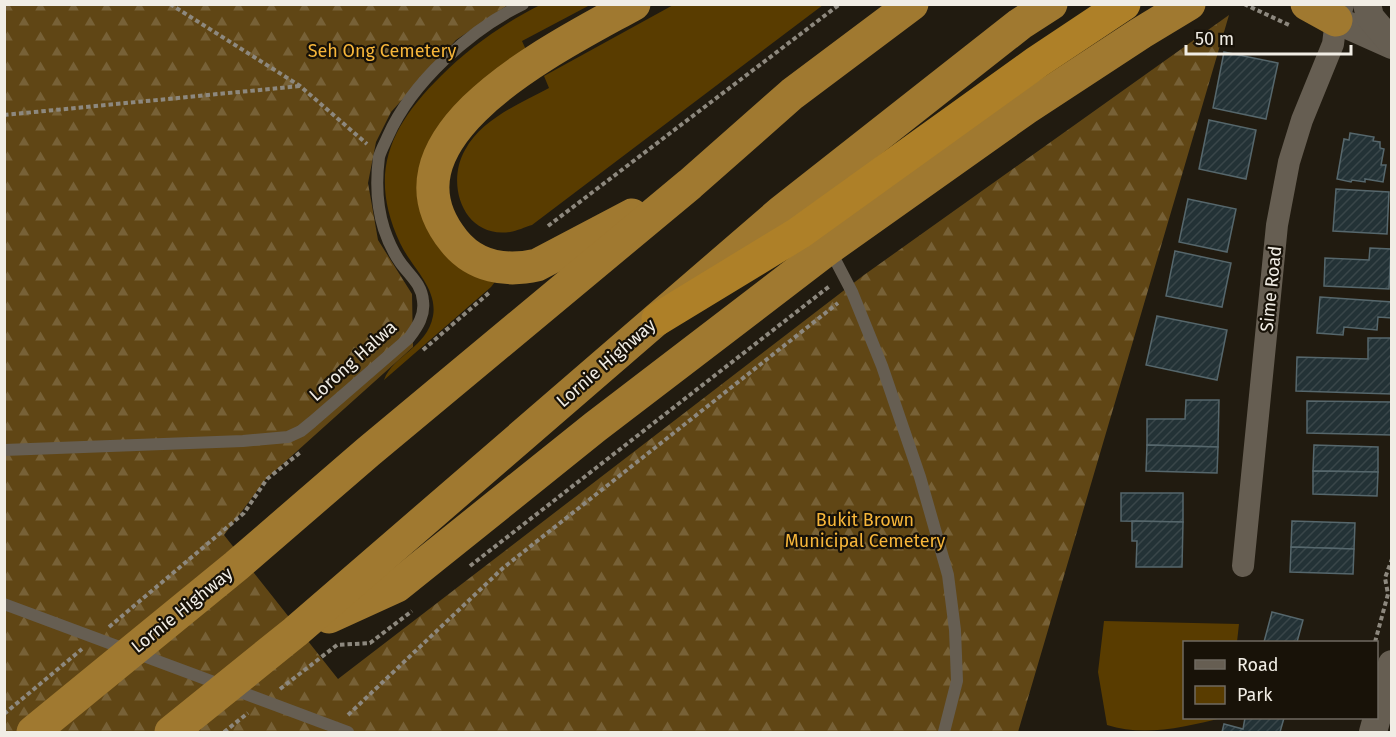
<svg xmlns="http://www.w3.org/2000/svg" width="1396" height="737" font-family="'Fira Sans',sans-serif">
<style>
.green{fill:#593c00}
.forest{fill:url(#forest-firs)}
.building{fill:url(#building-hatch);stroke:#56676c;stroke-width:1.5}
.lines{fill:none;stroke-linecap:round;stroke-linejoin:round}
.path{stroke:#8d887e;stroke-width:4;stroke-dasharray:4.5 3;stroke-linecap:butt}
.service{stroke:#665e52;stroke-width:12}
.minor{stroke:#665e52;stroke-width:22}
.tertiary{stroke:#665e52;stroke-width:28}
.trunk{stroke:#a07930;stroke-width:33}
.motorway{stroke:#ae8028;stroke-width:33}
.labels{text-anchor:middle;stroke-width:4.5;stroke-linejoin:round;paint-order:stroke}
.park-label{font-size:18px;fill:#f7b63a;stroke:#181208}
.street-label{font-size:18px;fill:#f1ede5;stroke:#181208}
</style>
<defs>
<pattern id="forest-firs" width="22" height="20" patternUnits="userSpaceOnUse" patternTransform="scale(1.5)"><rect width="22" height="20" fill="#604615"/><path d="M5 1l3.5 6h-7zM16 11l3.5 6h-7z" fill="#776137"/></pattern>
<pattern id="building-hatch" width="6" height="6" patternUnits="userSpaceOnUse" patternTransform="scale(1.5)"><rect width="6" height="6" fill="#233236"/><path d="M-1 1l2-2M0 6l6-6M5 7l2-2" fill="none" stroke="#394649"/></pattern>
</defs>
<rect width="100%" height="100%" fill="#211b10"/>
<g class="green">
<path d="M675 4 823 5 532 225C525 227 517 231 510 232 464 239 445 185 465 150 482 119 519 104 549 88L544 76Z"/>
<path d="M540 5H590L522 41 527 52 420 182 498 278 491 287 384 380C393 355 427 348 433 316 438 288 411 267 400 243 368 174 389 127 441 76 470 47 503 24 540 5Z"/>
<path d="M1104 621 1239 624 1237 642H1184V718H1222C1185 727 1144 737 1107 725L1098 672Z"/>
</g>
<polygon class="forest" points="4,5 508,5 456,40 391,112 376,142 368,183 378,240 412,294 413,347 266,479 224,535 338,679 864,275 1229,15 1018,732 5,732"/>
<g class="building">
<polygon points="1224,52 1278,63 1266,119 1213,108"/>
<polygon points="1209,120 1256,130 1246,179 1199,169"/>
<polygon points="1350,133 1374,137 1373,141 1380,142 1380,148 1384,149 1381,165 1386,165 1383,182 1365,179 1365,182 1352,180 1351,182 1337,179 1344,139 1349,140"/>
<polygon points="1336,189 1389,192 1387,234 1333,231"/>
<polygon points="1188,199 1236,209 1227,252 1179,242"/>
<polygon points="1370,248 1391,249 1389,289 1324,286 1325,258 1369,260"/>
<polygon points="1175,251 1231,263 1222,307 1166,296"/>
<polygon points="1320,297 1392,302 1392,318 1378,317 1377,330 1344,327 1343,335 1317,333"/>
<polygon points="1157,316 1227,330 1217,380 1146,365"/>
<polygon points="1368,338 1392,338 1392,394 1296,391 1297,357 1368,359"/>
<polygon points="1186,400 1219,400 1218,447 1147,445 1147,419 1185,419"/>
<polygon points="1307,401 1392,402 1392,435 1307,433"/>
<polygon points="1147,445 1218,447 1217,473 1146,471"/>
<polygon points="1314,445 1378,447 1378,472 1313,471"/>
<polygon points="1313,471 1378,472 1377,496 1313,494"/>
<polygon points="1121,493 1183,493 1183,522 1121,521"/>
<polygon points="1132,521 1183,522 1182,567 1136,567 1137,541 1132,541"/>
<polygon points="1292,521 1355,523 1354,549 1291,547"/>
<polygon points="1291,547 1354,549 1353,574 1290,572"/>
<polygon points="1272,612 1303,620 1297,642 1264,642"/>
<polygon points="1245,718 1284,718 1280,732 1222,732 1224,724 1243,729"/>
</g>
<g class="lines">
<g class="path">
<polyline points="170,4 300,86 367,144"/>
<polyline points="1244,4 1289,25"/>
<polyline points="4,115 300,86"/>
<polyline points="548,226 840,4"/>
<polyline points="423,350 490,292"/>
<polyline points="470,566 831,285"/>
<polyline points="109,627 244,513 267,479 302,451"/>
<polyline points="1375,642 1388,594 1385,578 1392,559"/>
<polyline points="280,689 337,645 370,643 412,611"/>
<polyline points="4,714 82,649"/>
<polyline points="348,715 503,568 838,303"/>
<polyline points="224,732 248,713"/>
</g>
<g class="service">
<polyline points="830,250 852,292 882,366 920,477 948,575 955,630 957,681 944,732"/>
<path d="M4 450 243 441 288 437 301 431 312 422 409 338C418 326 425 315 423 301 422 284 409 275 400 262 393 252 388 241 384 229 377 207 376 180 379 157 381 150 385 143 388 136 412 82 470 30 523 4"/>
<polyline points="4,604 348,732"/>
</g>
<polyline class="minor" points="1243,566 1277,225 1289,162 1302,120 1333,44 1336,20"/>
<g class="tertiary">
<polyline points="1340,4 1336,20 1392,45"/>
<polyline points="1367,4 1370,17 1392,43"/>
<polyline points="1373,732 1392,664"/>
</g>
<g class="trunk">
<polyline points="1307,4 1336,20"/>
<path d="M632 215 537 265C506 272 475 267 454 241 369 136 563 44 634 4"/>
<polyline points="329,617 397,586 595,427 829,248 1025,109 1141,33 1189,4"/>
<polyline points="33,732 236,566 368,452 690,184 792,94 912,4"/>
<polyline points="171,732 295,632 781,212 1020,24 1051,4"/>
</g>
<polyline class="motorway" points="658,319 799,233 1037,62 1124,4"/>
</g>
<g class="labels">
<g class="park-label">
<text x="382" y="57">Seh Ong Cemetery</text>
<text x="865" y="526">Bukit Brown<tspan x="865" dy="21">Municipal Cemetery</tspan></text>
</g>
<g class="street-label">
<text transform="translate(1271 289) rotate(-84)" y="6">Sime Road</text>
<text transform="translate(353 361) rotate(-42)" y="6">Lorong Halwa</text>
<text transform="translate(606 363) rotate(-41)" y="6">Lornie Highway</text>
<text transform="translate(182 610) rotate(-39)" y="6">Lornie Highway</text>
</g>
</g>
<rect width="1396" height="737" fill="none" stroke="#f1ede5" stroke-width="12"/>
<rect x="1183" y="641" width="195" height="78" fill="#181208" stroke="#6f6a60" stroke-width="1.5"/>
<rect x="1195" y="660" width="30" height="9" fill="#665e52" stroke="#6f6a60" stroke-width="1.5"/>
<text x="1237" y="671" font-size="18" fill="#f1ede5">Road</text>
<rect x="1195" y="686" width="30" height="18" fill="#593c00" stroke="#6f6a60" stroke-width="1.5"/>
<text x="1237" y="701" font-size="18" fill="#f1ede5">Park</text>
<path d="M1186 45v9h165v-9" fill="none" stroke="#f1ede5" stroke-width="3"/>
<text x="1195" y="45" font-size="18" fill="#f1ede5" stroke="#181208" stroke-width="4.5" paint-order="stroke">50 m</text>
</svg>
